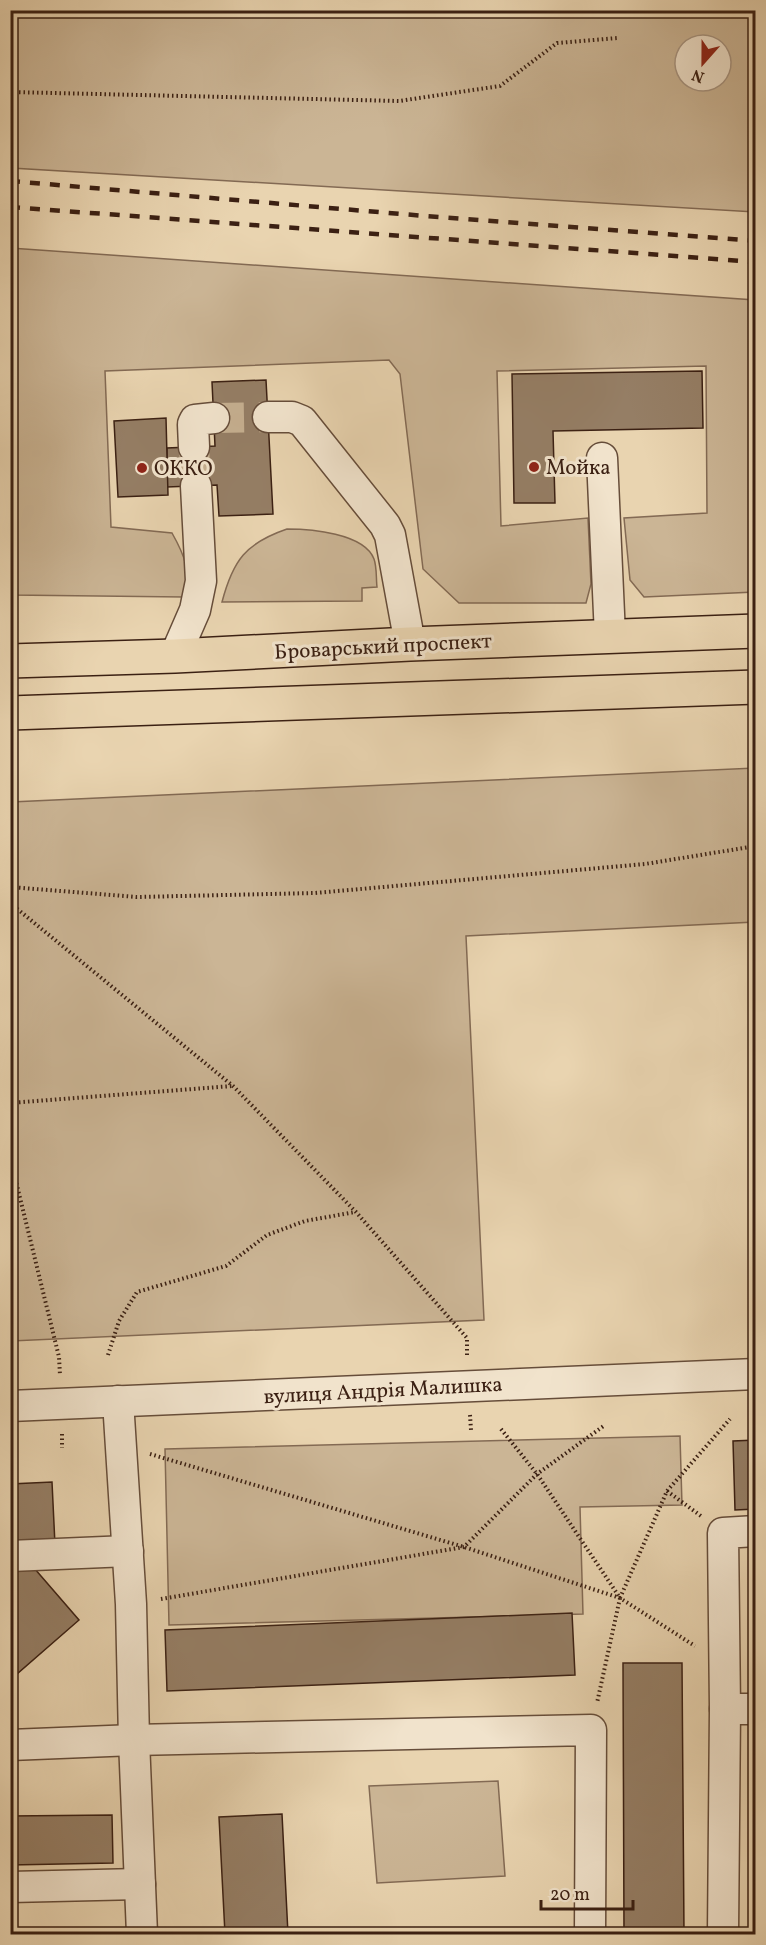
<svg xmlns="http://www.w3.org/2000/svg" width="766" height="1945" font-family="Vollkorn,serif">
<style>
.green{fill:#cbb595;stroke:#836a54;stroke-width:1.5;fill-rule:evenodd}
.building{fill:#957e65;stroke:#3b2013;stroke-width:1.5}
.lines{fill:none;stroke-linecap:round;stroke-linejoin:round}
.minor-tunnel{stroke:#c6b091;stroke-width:30;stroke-dasharray:30 15;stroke-linecap:butt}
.minor-casing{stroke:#664d3a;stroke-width:33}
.major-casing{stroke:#3b2013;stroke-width:36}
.path{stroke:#3b2013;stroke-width:4;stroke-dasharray:1.5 3;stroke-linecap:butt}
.minor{stroke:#f1e3cc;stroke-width:30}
.major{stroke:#e9d4b0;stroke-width:33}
.rail{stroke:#3b2013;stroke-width:4.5;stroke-dasharray:10 10;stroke-linecap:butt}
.poi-dot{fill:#8f2418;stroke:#f1e3cc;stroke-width:2}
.labels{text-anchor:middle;stroke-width:6;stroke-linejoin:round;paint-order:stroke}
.poi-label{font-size:21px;fill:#3b2013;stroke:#f1e3cc;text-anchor:start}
.street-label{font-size:21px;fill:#3b2013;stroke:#f1e3cc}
</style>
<rect width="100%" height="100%" fill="#e9d4b0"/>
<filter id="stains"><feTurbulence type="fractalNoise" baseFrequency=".00333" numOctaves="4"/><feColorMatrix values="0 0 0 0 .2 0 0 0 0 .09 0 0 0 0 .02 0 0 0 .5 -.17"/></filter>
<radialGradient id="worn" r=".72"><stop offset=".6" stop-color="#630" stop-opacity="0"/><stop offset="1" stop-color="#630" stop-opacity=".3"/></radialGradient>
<g class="green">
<path d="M10 11H755V212L11 168ZM685 45H721V81H685Z"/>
<path d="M10 248 755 300V592L644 597 630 580 624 518 707 513 706 366 497 371 501 526 588 518 591 584 586 603H459L423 569 400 374 389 360 105 371 111 527 172 533C185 556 191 571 184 597L11 595Z"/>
<path d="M287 529C310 529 364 533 374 559 377 567 376 579 377 587L362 588V601L222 602C233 560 246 543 287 529Z"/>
<polygon points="755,768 755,922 466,936 484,1320 11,1341 11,802"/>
<polygon points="680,1436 682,1505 580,1507 583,1614 169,1625 165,1449"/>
<polygon points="498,1781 505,1876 377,1883 369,1786"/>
</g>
<g class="building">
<polygon points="702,371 703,428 553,431 555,503 514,503 512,374"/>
<polygon points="266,380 273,514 219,516 217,485 167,487 167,448 215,446 212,382"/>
<polygon points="166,418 168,495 118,497 114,421"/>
<polygon points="756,1440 756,1509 735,1510 733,1441"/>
<polygon points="52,1482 55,1545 10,1547 10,1484"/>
<polygon points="28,1561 79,1620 10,1680 10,1576"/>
<polygon points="572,1613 575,1675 167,1691 165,1630"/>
<polygon points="623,1663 682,1663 684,1934 624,1934"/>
<polygon points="282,1814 288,1934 225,1934 219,1817"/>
<polygon points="112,1815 113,1863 10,1865 10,1816"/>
</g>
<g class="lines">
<g class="minor-tunnel">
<polyline points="214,418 268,417"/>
<polyline points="194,447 196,486"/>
</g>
<defs>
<g id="minor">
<polyline points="268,417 292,417 302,421 385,525 390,535 410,644"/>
<polyline points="194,447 193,424 195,420 214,418"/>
<polyline points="602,458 610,636"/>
<polyline points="175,656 195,610 201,581 196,486"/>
<polyline points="118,1401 131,1604 134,1740 142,1934"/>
<polyline points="10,1406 756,1374"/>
<polyline points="10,1556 128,1551"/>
<polyline points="725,1709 756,1709"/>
<polyline points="10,1745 134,1740 591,1730 590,1934"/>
<polyline points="10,1887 140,1884"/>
<polyline points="723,1934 725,1709 723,1533 756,1531"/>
</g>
<g id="major">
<polyline points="10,661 175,656 410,644 756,631"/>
<polyline points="10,713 756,687"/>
</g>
</defs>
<use href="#minor" class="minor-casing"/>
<use href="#major" class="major-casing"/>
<g class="path">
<polyline points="10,92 399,101 500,86 557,43 618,38"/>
<polyline points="10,887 137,897 315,893 645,864 756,846"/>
<polyline points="10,903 233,1086 356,1212 467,1338 467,1356"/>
<polyline points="10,1103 232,1086"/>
<polyline points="10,1157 59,1357 60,1375"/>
<polyline points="108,1355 119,1321 137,1292 226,1266 267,1235 305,1221 355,1212"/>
<polyline points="470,1415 471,1430"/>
<polyline points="501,1429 537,1474 620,1598 597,1703"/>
<polyline points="62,1434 62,1448"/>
<polyline points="150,1454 464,1547 620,1598 695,1646"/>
<polyline points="667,1491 701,1516"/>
<polyline points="620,1598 667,1491 730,1419"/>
<polyline points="161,1599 464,1547 537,1474 605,1425"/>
</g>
<use href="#minor" class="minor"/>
<use href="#major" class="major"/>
<g class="rail">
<polyline points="10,181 425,216 756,241"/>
<polyline points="10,207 756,262"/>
</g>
</g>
<g class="poi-dot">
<circle cx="534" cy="467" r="6"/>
<circle cx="142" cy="468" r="6"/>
</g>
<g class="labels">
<g class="poi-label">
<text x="546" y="474">Мойка</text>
<text x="154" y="475">ОККО</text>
</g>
<g class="street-label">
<text transform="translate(383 646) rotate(-3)" y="7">Броварський проспект</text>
<text transform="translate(383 1390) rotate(-3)" y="7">вулиця Андрія Малишка</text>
</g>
</g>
<rect width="766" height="1945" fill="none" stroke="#e9d4b0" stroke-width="36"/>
<rect x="12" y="12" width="742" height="1921" fill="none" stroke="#3b2013" stroke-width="3"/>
<rect x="18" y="18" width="730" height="1909" fill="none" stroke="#3b2013" stroke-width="1.5"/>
<g transform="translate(703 63) rotate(201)"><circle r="28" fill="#f1e3cc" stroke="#a89582" stroke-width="1.5"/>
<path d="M0-4.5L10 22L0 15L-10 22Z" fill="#8f2418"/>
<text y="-9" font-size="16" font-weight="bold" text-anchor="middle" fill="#3b2013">N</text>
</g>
<path d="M541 1900v9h92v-9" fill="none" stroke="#3b2013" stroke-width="3"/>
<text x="550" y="1900" font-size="18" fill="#3b2013" stroke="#f1e3cc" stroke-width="4.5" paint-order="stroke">20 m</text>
<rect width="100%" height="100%" filter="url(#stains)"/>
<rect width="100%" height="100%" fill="url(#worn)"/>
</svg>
